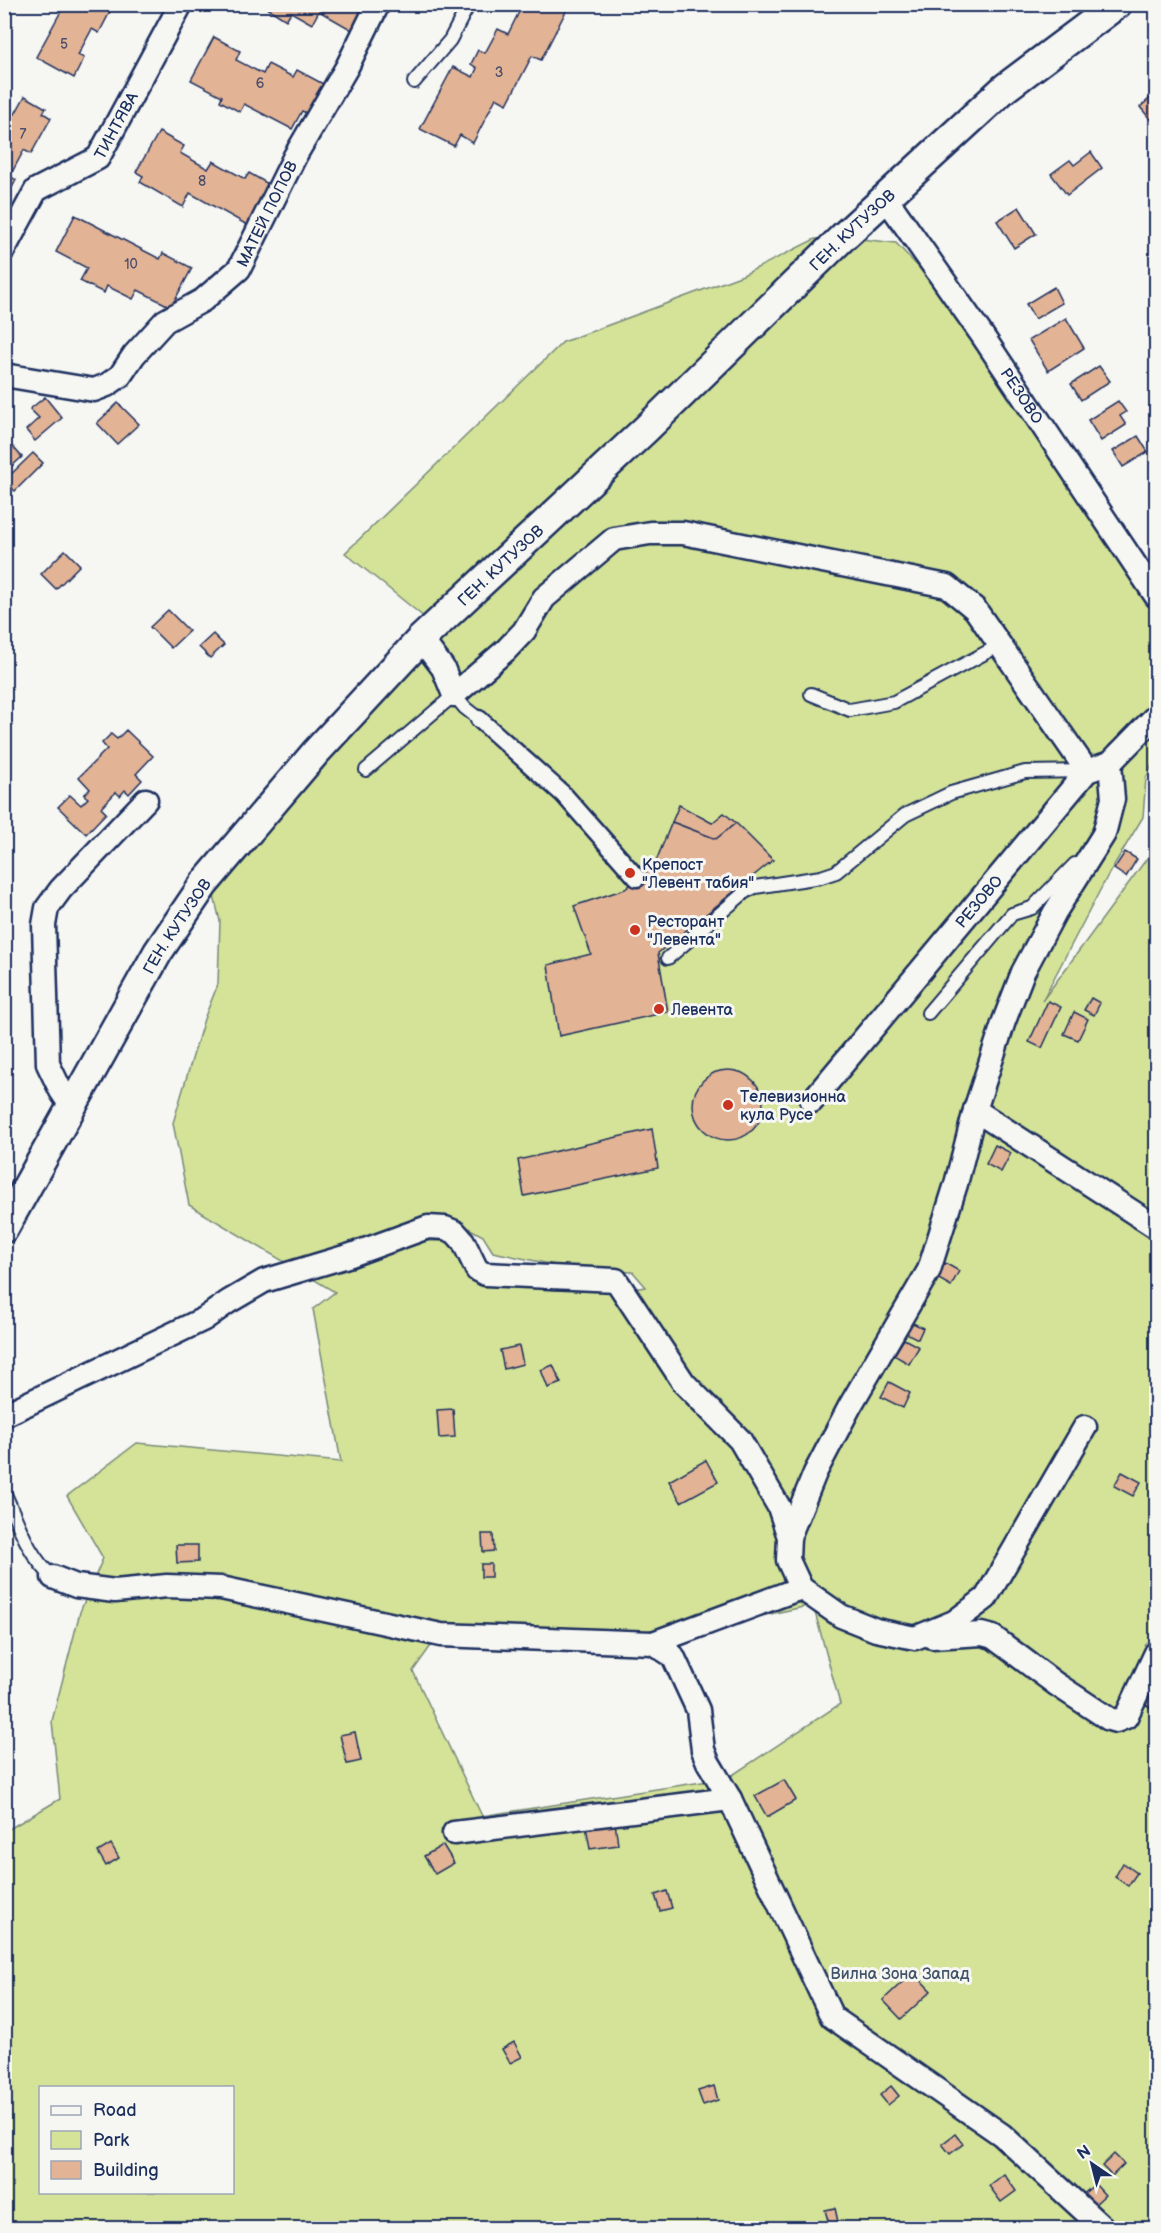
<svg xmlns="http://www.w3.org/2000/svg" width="1161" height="2233" font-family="'Balsamiq Sans',sans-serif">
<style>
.green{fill:#d4e397;stroke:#78897a;stroke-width:1.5;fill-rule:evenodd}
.building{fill:#e2b394;stroke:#1b2f5e;stroke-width:1.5}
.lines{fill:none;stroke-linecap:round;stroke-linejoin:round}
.service-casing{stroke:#1b2f5e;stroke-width:16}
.pedestrian-casing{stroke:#1b2f5e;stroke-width:21}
.minor-casing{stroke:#1b2f5e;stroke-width:27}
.tertiary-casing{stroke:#1b2f5e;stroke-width:33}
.service{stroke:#f6f6f2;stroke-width:12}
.pedestrian{stroke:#f6f6f2;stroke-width:16}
.minor{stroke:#f6f6f2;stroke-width:22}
.tertiary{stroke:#f6f6f2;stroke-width:28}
.poi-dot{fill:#c8321e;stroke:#f6f6f2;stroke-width:2}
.labels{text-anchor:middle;stroke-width:6;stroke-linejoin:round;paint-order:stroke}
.number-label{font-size:14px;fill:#4d506c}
.street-label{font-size:16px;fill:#1b2f5e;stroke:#f6f6f2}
.poi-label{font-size:16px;fill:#1b2f5e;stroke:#f6f6f2;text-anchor:start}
.park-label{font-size:16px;fill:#405369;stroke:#f6f6f2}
</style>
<rect width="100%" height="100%" fill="#f6f6f2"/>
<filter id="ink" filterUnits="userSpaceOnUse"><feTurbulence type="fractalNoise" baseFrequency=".0167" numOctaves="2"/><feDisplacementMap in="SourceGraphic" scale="12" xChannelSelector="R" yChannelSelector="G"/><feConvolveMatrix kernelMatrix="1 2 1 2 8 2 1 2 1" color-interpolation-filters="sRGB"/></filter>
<g filter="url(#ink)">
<path class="green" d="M843 237 896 243 982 335 1156 596V757L1146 778 1143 817 1108 875 1042 1001 1156 846V2228H5L4 1832 60 1799 52 1721 80 1612 103 1558 67 1496 137 1443 341 1462 313 1309 335 1292 189 1205 173 1123 204 1019 218 984 220 921 214 896 217 888 435 626 345 553 563 342 743 275 815 239 839 241ZM463 1225 483 1236 493 1252 574 1269 633 1272 646 1287C594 1295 533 1289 481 1282L453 1241H427L401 1248ZM813 1605 840 1704 728 1778 482 1816 413 1671 435 1640 625 1645ZM40 2088H232V2192H40Z"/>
<g class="building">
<polygon points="65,4 114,4 99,33 92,29 78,55 84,58 74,78 36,57"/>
<polygon points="261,4 367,4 352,30 319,11 312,24 291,12 286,20"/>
<polygon points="523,4 564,4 568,7 541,60 532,56 507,104 496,98 473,143 460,135 454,146 420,129 453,67 473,77 477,68 471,64 478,50 485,53 498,29 508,34"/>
<polygon points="214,37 240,51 236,60 263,74 268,64 293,77 297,70 329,87 313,116 302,111 292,129 244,104 240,112 220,101 222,96 191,80"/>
<polygon points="1156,93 1156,126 1140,107"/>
<polygon points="25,96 46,108 43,113 51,118 31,154 24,150 10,176 16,180 6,199 4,112 6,110 15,114"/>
<polygon points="159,132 184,146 180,153 208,169 213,161 245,179 249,173 272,186 249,226 190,193 183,207 140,182 143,176 136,172"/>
<polygon points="1091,152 1102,168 1067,195 1051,174 1070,160 1074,165"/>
<polygon points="1019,207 1036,234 1014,248 997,221"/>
<polygon points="75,215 160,259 163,253 192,268 171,307 138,290 133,299 107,286 104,293 80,281 87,268 56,252"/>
<polygon points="1054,287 1062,303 1035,319 1026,304"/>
<polygon points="1066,318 1084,348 1048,371 1029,340"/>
<polygon points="1099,366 1110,381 1081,400 1071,384"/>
<polygon points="45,397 62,418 35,441 26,430 39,418 30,409"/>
<polygon points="1118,401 1126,412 1120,416 1126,425 1101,441 1088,420"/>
<polygon points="118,403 139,424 117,444 97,423"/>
<polygon points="1138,436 1148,452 1123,467 1113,451"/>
<polygon points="13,447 22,457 4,473 4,456"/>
<polygon points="33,453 43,463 15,491 4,481"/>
<polygon points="65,550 80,565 56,589 41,574"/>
<polygon points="168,610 189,631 171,648 150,627"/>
<polygon points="213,634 224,645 210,658 199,647"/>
<polygon points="126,730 153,756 136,774 142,780 129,794 125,790 120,796 116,792 101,808 106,813 86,834 58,807 70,795 81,805 88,798 84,795 90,789 79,777 107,749 102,743 111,734 117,739"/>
<polygon points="679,805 712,823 724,813 736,823 716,839 672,822"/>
<polygon points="672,822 716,839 736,823 773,860 658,953 668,1012 559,1036 548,965 591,954 574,906 625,889 654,866"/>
<polygon points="1125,852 1137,859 1126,877 1114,869"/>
<polygon points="1091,998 1100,1003 1094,1015 1084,1010"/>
<polygon points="1048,1001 1061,1007 1042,1048 1029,1042"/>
<polygon points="1074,1012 1088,1019 1078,1040 1064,1034"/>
<circle cx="728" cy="1105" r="35"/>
<polygon points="652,1129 658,1168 524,1196 518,1160"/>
<polygon points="995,1145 1011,1153 1001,1172 986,1164"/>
<polygon points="945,1263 959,1271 951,1286 937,1278"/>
<polygon points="911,1322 923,1328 918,1339 906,1333"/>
<polygon points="904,1339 919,1347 909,1364 894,1355"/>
<polygon points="519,1346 523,1364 504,1369 500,1350"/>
<polygon points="553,1365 561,1383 548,1388 541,1370"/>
<polygon points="889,1382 910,1393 903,1408 881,1397"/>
<polygon points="453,1409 455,1437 439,1438 437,1410"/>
<polygon points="706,1460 718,1482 681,1502 669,1481"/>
<polygon points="1122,1472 1141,1482 1133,1496 1114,1486"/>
<polygon points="482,1534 493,1534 494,1551 483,1552"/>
<polygon points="176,1545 198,1545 198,1562 177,1563"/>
<rect x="481" y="1564" width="10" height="13"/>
<polygon points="1151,1694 1156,1697 1155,1710 1146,1705"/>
<polygon points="355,1732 361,1761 347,1764 340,1735"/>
<polygon points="784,1780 796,1800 767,1817 755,1796"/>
<polygon points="615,1822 618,1845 590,1849 586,1826"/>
<polygon points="111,1844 119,1858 106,1866 98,1852"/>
<polygon points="443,1845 454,1863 435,1874 424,1856"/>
<polygon points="1123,1863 1137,1873 1128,1886 1115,1877"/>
<polygon points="667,1891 672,1908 660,1911 655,1895"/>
<polygon points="913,1972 931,1991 901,2019 883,2000"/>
<polygon points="514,2042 522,2057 510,2063 502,2049"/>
<polygon points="714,2086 718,2100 703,2105 698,2091"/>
<polygon points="891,2086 899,2096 888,2105 880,2095"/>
<polygon points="955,2134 963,2144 950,2154 942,2144"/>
<polygon points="1114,2154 1124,2164 1112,2176 1102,2166"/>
<polygon points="1004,2174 1016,2191 1001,2202 989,2186"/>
<polygon points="1095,2184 1105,2195 1091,2208 1080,2197"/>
<polygon points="835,2208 838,2222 829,2224 825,2210"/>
</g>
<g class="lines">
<defs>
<g id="service">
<polyline points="414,82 450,40 469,4"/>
<polyline points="811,694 850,710 894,702 1000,645"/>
<polyline points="366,770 454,695 465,708 479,719"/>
<polyline points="668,958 745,892 755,887 821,877 836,872 905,815 951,793 1025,772 1087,771"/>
<polyline points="928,1013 1012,914 1032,908 1075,864"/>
<path d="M4 1492C18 1522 28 1556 53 1577"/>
</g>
<polyline id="pedestrian" points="479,719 564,795 637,878"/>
<g id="minor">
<path id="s1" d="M886 198 982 335 1156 596"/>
<path id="s2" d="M4 249 36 190 98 158 181 4"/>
<path id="s3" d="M4 375 94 390 107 385 120 376 134 355 165 321 203 300 239 269 295 156 347 67 378 4"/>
<polyline points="421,639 443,668 454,695 506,650 524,631 544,598 614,539 650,533 683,533 947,586 975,609 1087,771"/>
<path id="s4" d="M812 1101 1087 771 1110 763 1156 716"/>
<polyline points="71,1106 61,1091 48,1064 44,925 47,908 61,889 146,800"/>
<polyline points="975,1110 1156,1227"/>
<polyline points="4,1415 204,1319 228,1302 264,1281 351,1255 428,1227 445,1228 455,1232 463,1241 477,1270 485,1274 616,1280 684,1383 740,1440 779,1507 789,1537 788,1560 801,1588 653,1643"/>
<polyline points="789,1537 815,1473 850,1406 929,1270 956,1184 975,1110 1004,1021 1023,972 1055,912 1104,834 1113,799 1110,763"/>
<polyline points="53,1577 76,1586 115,1591 167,1586 221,1588 441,1635 653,1643 673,1656 698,1710 703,1750 708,1762 730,1799 832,2017 1002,2135 1103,2228"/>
<polyline points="801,1588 841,1616 876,1630 915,1638 954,1622 986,1598 1085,1427"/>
<polyline points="932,1637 982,1634 993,1637 1056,1684 1109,1719 1116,1721 1126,1717 1156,1653"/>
<polyline points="454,1833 730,1799"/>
</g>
<g id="tertiary">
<path id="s5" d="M4 1228 158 952 204 884 316 752 421 639 646 429 843 237 1005 88 1117 4"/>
</g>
</defs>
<use href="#service" class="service-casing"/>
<use href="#pedestrian" class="pedestrian-casing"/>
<use href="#minor" class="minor-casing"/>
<use href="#tertiary" class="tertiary-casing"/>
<use href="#service" class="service"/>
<use href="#pedestrian" class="pedestrian"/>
<use href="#minor" class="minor"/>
<use href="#tertiary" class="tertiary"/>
</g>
</g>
<g class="poi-dot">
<circle cx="630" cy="873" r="6"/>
<circle cx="635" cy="930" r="6"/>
<circle cx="659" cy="1009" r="6"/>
<circle cx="728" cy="1105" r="6"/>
</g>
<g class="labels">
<g class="number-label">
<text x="64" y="49">5</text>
<text x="499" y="77">3</text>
<text x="260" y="88">6</text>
<text x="23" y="139">7</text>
<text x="202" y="186">8</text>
<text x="131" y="269">10</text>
</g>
<g class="street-label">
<text dy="6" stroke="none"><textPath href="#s2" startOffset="174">ТИНТЯВА</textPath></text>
<text dy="6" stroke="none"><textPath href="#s3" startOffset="345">МАТЕЙ ПОПОВ</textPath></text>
<text dy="6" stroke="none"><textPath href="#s5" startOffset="1320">ГЕН. КУТУЗОВ</textPath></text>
<text dy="6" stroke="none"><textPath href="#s1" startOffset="240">РЕЗОВО</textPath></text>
<text dy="6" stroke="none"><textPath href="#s5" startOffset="834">ГЕН. КУТУЗОВ</textPath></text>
<text dy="6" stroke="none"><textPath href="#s4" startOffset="260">РЕЗОВО</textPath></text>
<text dy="6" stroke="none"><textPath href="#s5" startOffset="348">ГЕН. КУТУЗОВ</textPath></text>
</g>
<g class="poi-label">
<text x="642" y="870">Крепост<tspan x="642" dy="18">"Левент табия"</tspan></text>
<text x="647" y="927">Ресторант<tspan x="647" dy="18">"Левента"</tspan></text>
<text x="671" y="1015">Левента</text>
<text x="740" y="1102">Телевизионна<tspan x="740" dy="18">кула Русе</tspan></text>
</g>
<g class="park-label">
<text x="900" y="1979">Вилна Зона Запад</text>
</g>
</g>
<rect width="1161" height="2233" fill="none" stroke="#f6f6f2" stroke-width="24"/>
<rect x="12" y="12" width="1137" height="2209" fill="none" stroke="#1b2f5e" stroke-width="2" filter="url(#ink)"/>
<rect x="39" y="2086" width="195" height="108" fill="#f6f6f2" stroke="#9ea6b7" stroke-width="1.5"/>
<rect x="51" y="2106" width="30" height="9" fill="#f6f6f2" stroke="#9ea6b7" stroke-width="1.5"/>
<text x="93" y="2116" font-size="18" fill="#1b2f5e">Road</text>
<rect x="51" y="2131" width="30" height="18" fill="#d4e397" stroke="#9ea6b7" stroke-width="1.5"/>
<text x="93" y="2146" font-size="18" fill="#1b2f5e">Park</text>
<rect x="51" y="2161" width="30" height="18" fill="#e2b394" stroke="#9ea6b7" stroke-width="1.5"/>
<text x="93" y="2176" font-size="18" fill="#1b2f5e">Building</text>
<g transform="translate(1092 2164) rotate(325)" stroke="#f6f6f2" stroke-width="4.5" paint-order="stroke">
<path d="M0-4.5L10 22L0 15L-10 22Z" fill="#1b2f5e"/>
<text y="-9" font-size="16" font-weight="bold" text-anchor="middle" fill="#1b2f5e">N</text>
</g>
</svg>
